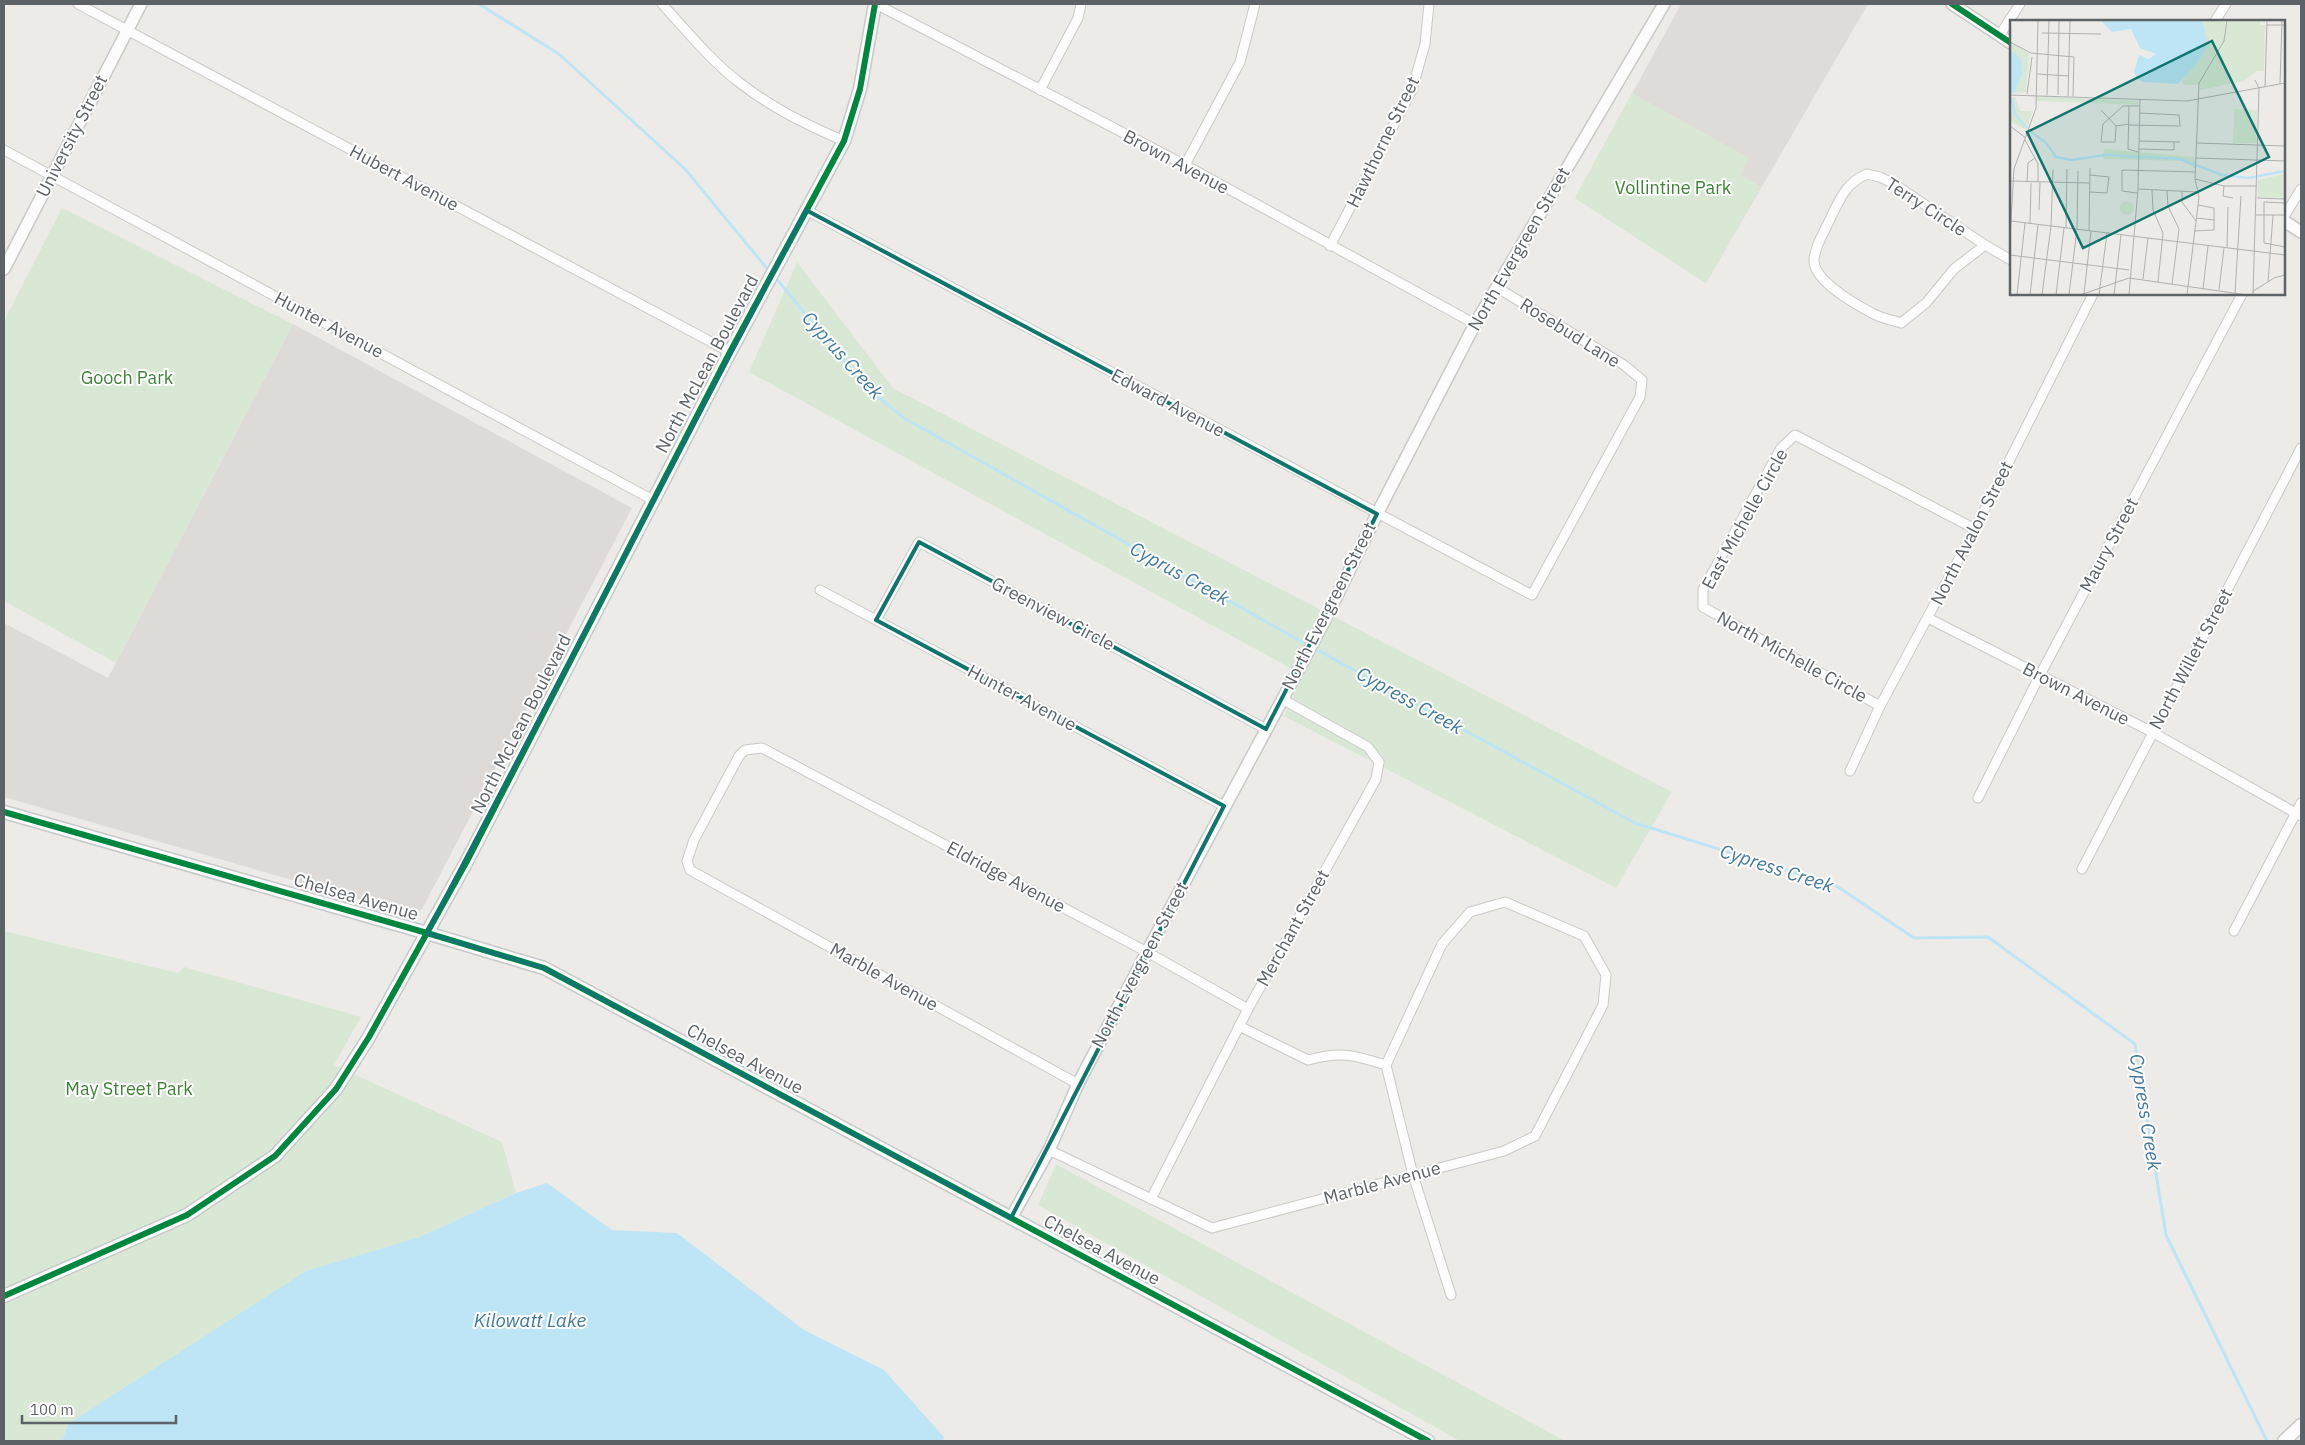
<svg xmlns="http://www.w3.org/2000/svg" width="2305" height="1445" font-family="'IBM Plex Sans',sans-serif">
<style>
.industrial{fill:#dddad8}
.education{fill:#dfdbd8}
.green{fill:#d9e8d4}
.water{fill:#bde5f6}
.lines{fill:none;stroke-linecap:round;stroke-linejoin:round}
.stream{stroke:#bde5f6;stroke-width:3}
.minor-casing{stroke:#c9c9c8;stroke-width:11}
.tertiary-casing{stroke:#c9c9c8;stroke-width:14}
.secondary-casing{stroke:#c7c8c7;stroke-width:15}
.minor{stroke:#fcfcfc;stroke-width:9}
.tertiary{stroke:#fcfcfc;stroke-width:11}
.secondary{stroke:#fcfcfc;stroke-width:12}
.cycleway-casing{stroke:#fff;stroke-width:9}
.cycleway{stroke:#00873e;stroke-width:6}
.marked{fill:none;stroke:#0f766e;stroke-width:4;stroke-linejoin:round}
.labels{text-anchor:middle;stroke-width:4;stroke-linejoin:round;paint-order:stroke}
.street-label{font-size:18px;fill:#5d6266;stroke:#fff}
.park-label{font-size:18px;fill:#3e8238;stroke:#fff}
.water-label{font-size:19px;font-style:italic;fill:#40789c;stroke:#fff}
.inset-river{fill:none;stroke:#bde5f6;stroke-width:2.5}
.inset-road{fill:none;stroke:#afb0b0;stroke-width:1}
.view{fill:#0f766e;fill-opacity:0.15;stroke:#0f766e;stroke-width:2.5}
.inset-edge{fill:none;stroke:#5d6266;stroke-width:2.5}
</style>
<rect width="100%" height="100%" fill="#edebe8"/>
<polygon class="industrial" points="293,324 632,508 422,909 414,915 4,797 4,623 108,678"/>
<polygon class="education" points="1681,4 1868,4 1706,283 1575,198"/>
<g class="green">
<polygon points="1632,93 1749,158 1741,175 1761,187 1706,283 1575,198"/>
<polygon points="62,208 293,324 116,663 4,601 4,321"/>
<polygon points="797,262 893,388 1672,792 1616,888 1284,716 1303,675 749,372"/>
<polygon points="4,931 178,973 184,967 361,1017 334,1065 502,1142 516,1193 417,1238 68,1424 62,1441 4,1441"/>
<polygon points="1056,1164 1565,1441 1460,1441 1038,1205"/>
</g>
<polygon class="water" points="547,1183 612,1230 677,1233 804,1330 884,1370 944,1437 943,1441 62,1441 68,1424 306,1271 417,1238 516,1193"/>
<g class="lines">
<g class="stream">
<polyline points="479,4 559,54 685,169 769,271"/>
<polyline points="775,277 866,387 904,418 1297,639 1635,823 1835,885 1914,938 1988,937 2135,1044 2166,1235 2267,1441"/>
</g>
<defs>
<g id="minor">
<polyline points="78,4 730,352"/>
<path d="M662 4C687 31 711 61 740 83 772 108 807 125 844 141"/>
<polyline points="876,4 1185,165 1475,324"/>
<polyline points="2215,21 2226,4"/>
<polyline points="1999,36 2020,4"/>
<polyline points="1040,90 1078,18 1081,4"/>
<polyline points="4,150 653,500"/>
<polyline points="1185,165 1240,62 1255,4"/>
<path d="M1867 174 1880 177 1894 184 1985 245 1954 269 1926 303 1901 323C1892 320 1880 318 1872 313 1855 304 1813 280 1814 260 1815 245 1825 231 1831 217 1841 197 1846 183 1867 174Z"/>
<polyline points="806,210 1532,595 1640,397 1642,380 1624,365 1496,287"/>
<polyline points="2284,217 2301,189"/>
<polyline points="1985,245 2011,260"/>
<polyline points="1330,246 1412,90 1425,44 1429,4"/>
<polyline points="820,590 1224,806"/>
<polyline points="1928,618 2152,732 2301,816"/>
<polyline points="876,620 919,542 1266,729"/>
<polyline points="1880,706 1703,607 1703,590 1781,448 1795,435 1975,529"/>
<polyline points="1850,771 1880,706 1975,529 2093,294"/>
<polyline points="1978,798 2040,675 2242,294"/>
<polyline points="2082,869 2301,448"/>
<polyline points="2234,931 2301,803"/>
<path d="M1239 1026 1308 1060C1341 1051 1354 1055 1386 1065L1413 1175 1451 1295"/>
<polyline points="1078,1084 690,870 687,861 694,840 739,756 745,750 762,748 1147,952 1248,1009"/>
<polyline points="1049,1150 1212,1228 1504,1151 1535,1136 1603,1005 1606,975 1584,936 1505,902 1470,912 1442,944 1386,1065"/>
<polyline points="1151,1199 1248,1009 1376,779 1379,762 1368,747 1282,699"/>
</g>
<g id="tertiary">
<polyline points="1952,4 2011,43"/>
<polyline points="2284,221 2301,232"/>
<polyline points="4,269 141,4"/>
<polyline points="1011,1218 1049,1150 1078,1084 1147,952 1325,620 1377,514 1475,324 1664,4"/>
</g>
<g id="secondary">
<polyline points="4,812 427,933 544,968 1428,1441"/>
<polyline points="4,1296 187,1215 275,1156 336,1089 369,1037 467,861 730,352 844,141 860,89 875,4"/>
<polyline points="2284,1441 2301,1425"/>
</g>
</defs>
<use href="#minor" class="minor-casing"/>
<use href="#tertiary" class="tertiary-casing"/>
<use href="#secondary" class="secondary-casing"/>
<use href="#minor" class="minor"/>
<use href="#tertiary" class="tertiary"/>
<use href="#secondary" class="secondary"/>
<defs>
<g id="cycleway">
<polyline points="1952,4 2011,43"/>
<polyline points="4,812 427,933 544,968 1428,1441"/>
<polyline points="4,1296 187,1215 275,1156 336,1089 369,1037 467,861 730,352 844,141 860,89 875,4"/>
</g>
</defs>
<use href="#cycleway" class="cycleway-casing"/>
<use href="#cycleway" class="cycleway"/>
</g>
<path class="marked" d="M806 210 1377 514 1266 729 919 542 876 620 1224 806 1011 1218 544 968 427 933Z"/>
<g class="labels">
<g class="street-label">
<text transform="translate(72 136) rotate(-63)" y="6">University Street</text>
<text transform="translate(1383 142) rotate(-64)" y="6">Hawthorne Street</text>
<text transform="translate(1176 162) rotate(28)" y="6">Brown Avenue</text>
<text transform="translate(404 178) rotate(28)" y="6">Hubert Avenue</text>
<text transform="translate(1926 207) rotate(33)" y="6">Terry Circle</text>
<text transform="translate(1519 249) rotate(-60)" y="6">North Evergreen Street</text>
<text transform="translate(329 325) rotate(28)" y="6">Hunter Avenue</text>
<text transform="translate(1570 333) rotate(32)" y="6">Rosebud Lane</text>
<text transform="translate(707 364) rotate(-62)" y="6">North McLean Boulevard</text>
<text transform="translate(1168 403) rotate(28)" y="6">Edward Avenue</text>
<text transform="translate(1745 519) rotate(-61)" y="6">East Michelle Circle</text>
<text transform="translate(1972 533) rotate(-63)" y="6">North Avalon Street</text>
<text transform="translate(2109 545) rotate(-62)" y="6">Maury Street</text>
<text transform="translate(1329 606) rotate(-63)" y="6">North Evergreen Street</text>
<text transform="translate(1053 614) rotate(28)" y="6">Greenview Circle</text>
<text transform="translate(1792 657) rotate(29)" y="6">North Michelle Circle</text>
<text transform="translate(2191 659) rotate(-62)" y="6">North Willett Street</text>
<text transform="translate(2076 694) rotate(27)" y="6">Brown Avenue</text>
<text transform="translate(1022 698) rotate(28)" y="6">Hunter Avenue</text>
<text transform="translate(521 724) rotate(-63)" y="6">North McLean Boulevard</text>
<text transform="translate(1006 877) rotate(28)" y="6">Eldridge Avenue</text>
<text transform="translate(356 897) rotate(16)" y="6">Chelsea Avenue</text>
<text transform="translate(1293 928) rotate(-61)" y="6">Merchant Street</text>
<text transform="translate(1140 965) rotate(-62)" y="6">North Evergreen Street</text>
<text transform="translate(884 977) rotate(29)" y="6">Marble Avenue</text>
<text transform="translate(745 1059) rotate(28)" y="6">Chelsea Avenue</text>
<text transform="translate(1382 1183) rotate(-15)" y="6">Marble Avenue</text>
<text transform="translate(1102 1250) rotate(28)" y="6">Chelsea Avenue</text>
</g>
<g class="park-label">
<text x="1673" y="194">Vollintine Park</text>
<text x="127" y="384">Gooch Park</text>
<text x="129" y="1095">May Street Park</text>
</g>
<g class="water-label">
<text transform="translate(843 355) rotate(48)" y="7">Cyprus Creek</text>
<text transform="translate(1180 573) rotate(29)" y="7">Cyprus Creek</text>
<text transform="translate(1410 700) rotate(29)" y="7">Cypress Creek</text>
<text transform="translate(1777 868) rotate(18)" y="7">Cypress Creek</text>
<text transform="translate(2146 1112) rotate(81)" y="7">Cypress Creek</text>
<text x="530" y="1327">Kilowatt Lake</text>
</g>
</g>
<g transform="translate(2010 20)">
<rect width="275" height="275" fill="#edebe8"/>
<path d="M192 0H215L216 8 217 0H250V5H255L254 51H247L234 61 190 70V65H174L171 62 177 54ZM0 22 19 33 16 72 0 73ZM27 76 128 81V85L27 81ZM0 77H5L10 91H23L16 110 0 101ZM224 89 247 90 246 123H223ZM94 129 184 137 185 148 172 141 93 139ZM275 154V178L248 177V160ZM110 188a7 7 0 1 1 14 0a7 7 0 1 1-14 0Z" fill="#d9e8d4"/>
<path d="M90 0H192L198 26 184 47 168 64 134 62 127 59 124 52 129 35 139 39 146 34 130 28 121 9 102 12ZM0 29 11 39 12 54 5 72 0 73Z" fill="#bde5f6"/>
<path class="inset-river" d="M2 78 5 94 17 108M20 111 36 123 46 137 62 140 95 135 170 139 212 155 238 158 275 151"/>
<path class="inset-road" d="M257 5H275M32 13 91 14M0 22 21 33 64 37 63 76M27 54 59 56M270 64 272 0M255 67 257 0M17 74 22 37M0 75 177 81 275 63M37 75 39 0M48 75 49 0M58 76 60 0M119 86 118 129 128 132M91 90 106 106 119 104M119 105 170 106 169 95 130 93M0 106 16 118M106 106 105 122H91L93 104 113 86H129M15 120 28 144V162M129 121 170 122M187 123 275 126M128 129 164 130V122M186 138 275 141M80 155 99 157 97 173 80 172M185 159 214 166H247M0 161 79 163M17 162 18 143 25 138M214 166 213 176 223 178M128 169 188 172M142 170 143 190 153 213 148 262M157 171 158 186 169 209 162 264M172 171V182L186 201M127 173 112 171V150L186 152M247 178 275 179M275 183 254 182V223L275 227M29 190 30 162M246 195H275M186 198 204 200M1 201 275 235M20 204 21 163M56 208 57 149M79 211 80 148M184 211 204 210V188L188 185M0 218 4 149 26 88 28 0M217 228 218 187M0 235 119 250M133 259 138 218M258 262 263 195M193 269 198 226M209 270 214 228M242 272 264 258 275 255M225 273 231 176M74 274 81 211M7 275 15 203M20 275 28 205M32 275 41 206 43 150M46 275 54 208M59 275 67 209 68 151M70 275 119 258 237 275M89 275 97 213M104 275 111 215M119 275 128 169 130 79M177 275 189 177 185 159 189 63 214 21 217 0M243 275 249 68 245 60"/>
<path class="view" d="M202 21 259 137 73 228 17 112Z"/>
<rect width="275" height="275" class="inset-edge"/>
</g>
<rect width="2305" height="1445" fill="none" stroke="#5d6266" stroke-width="10"/>
<path d="M22 1415v8h154v-8" fill="none" stroke="#5d6266" stroke-width="2.5"/>
<text x="30" y="1415" font-size="15" fill="#5d6266" stroke="#ffffff" stroke-width="4" paint-order="stroke">100 m</text>
</svg>
